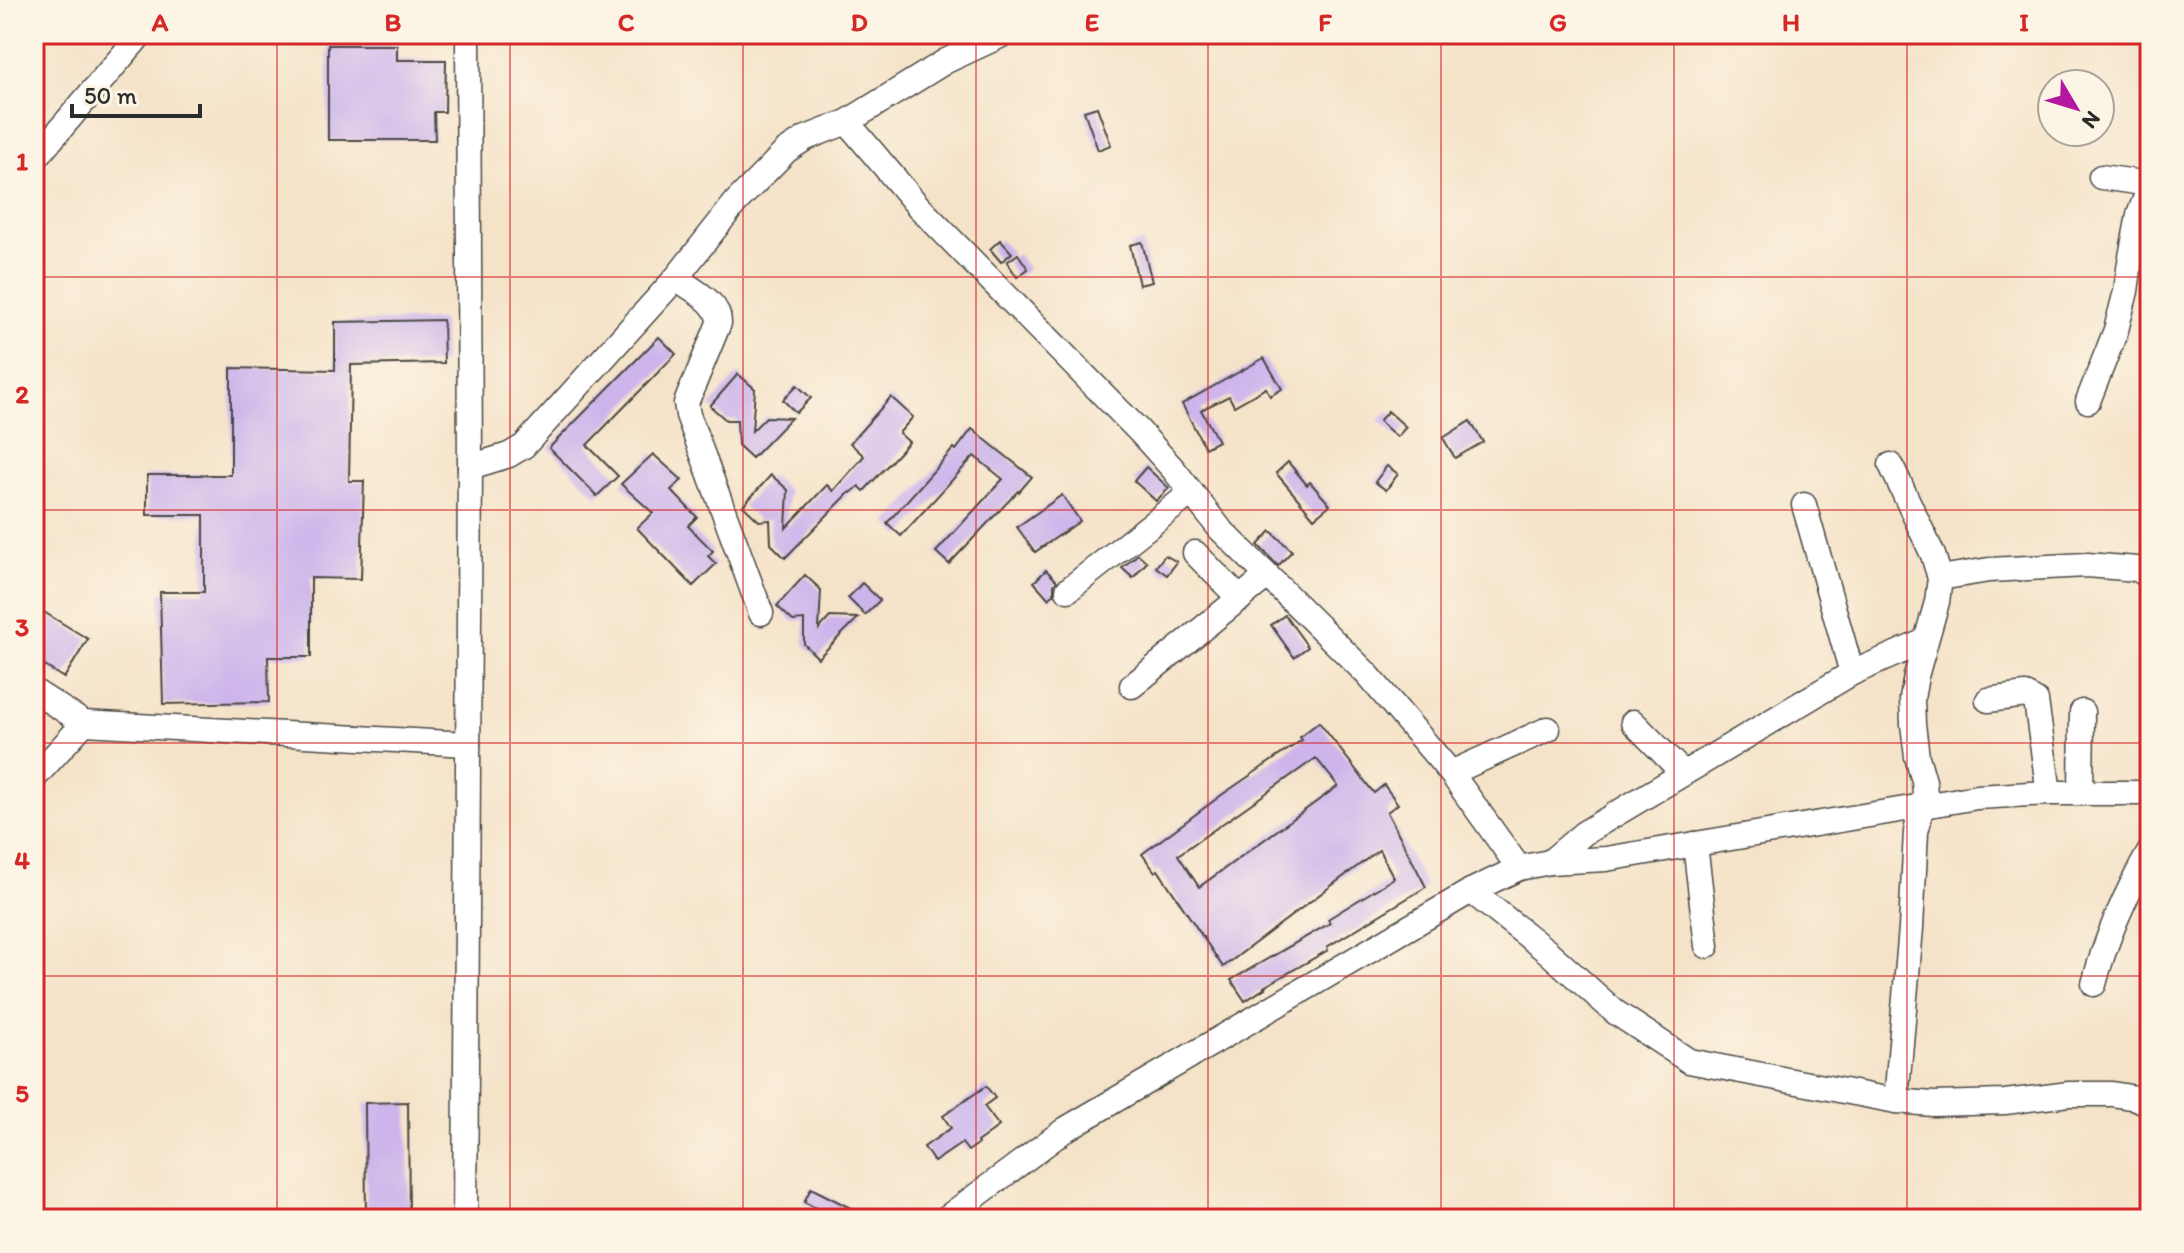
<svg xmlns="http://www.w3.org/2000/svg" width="2184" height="1253" font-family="Itim,sans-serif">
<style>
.building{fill:#cdb5eb;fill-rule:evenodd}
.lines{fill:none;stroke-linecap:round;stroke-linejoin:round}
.minor-casing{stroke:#494743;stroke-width:27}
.minor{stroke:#fff;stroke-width:24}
.grid{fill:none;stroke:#d62828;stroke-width:2;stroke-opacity:0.55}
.neatline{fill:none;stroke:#d62828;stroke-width:3}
.grid-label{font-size:26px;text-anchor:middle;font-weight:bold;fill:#d62828}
</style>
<rect width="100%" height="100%" fill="#fcf5e5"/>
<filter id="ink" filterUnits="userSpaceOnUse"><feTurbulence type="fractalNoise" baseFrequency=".0125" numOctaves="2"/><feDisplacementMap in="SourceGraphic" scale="16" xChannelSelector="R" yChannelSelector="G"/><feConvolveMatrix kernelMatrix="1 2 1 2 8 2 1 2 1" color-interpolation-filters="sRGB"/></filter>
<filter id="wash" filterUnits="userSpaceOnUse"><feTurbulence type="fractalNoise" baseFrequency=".006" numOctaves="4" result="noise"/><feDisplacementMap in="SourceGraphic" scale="32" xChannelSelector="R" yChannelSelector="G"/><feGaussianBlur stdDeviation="1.8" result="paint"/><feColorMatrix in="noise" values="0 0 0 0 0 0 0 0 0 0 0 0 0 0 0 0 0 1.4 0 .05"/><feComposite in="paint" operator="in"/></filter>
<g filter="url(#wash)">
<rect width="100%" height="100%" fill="#f5e3c9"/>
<g id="blocks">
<g class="building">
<polygon points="328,45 397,45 397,60 446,60 445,112 434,112 435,140 328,140"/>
<polygon points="1097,107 1111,145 1098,150 1084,111"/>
<polygon points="1000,240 1012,253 1001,262 990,249"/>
<polygon points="1142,242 1152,282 1139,285 1130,245"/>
<polygon points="1018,254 1028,269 1017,277 1007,262"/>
<polygon points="443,320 444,363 351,365 349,481 364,481 361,579 311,578 311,657 268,657 269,702 163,704 160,592 204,592 204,515 147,515 147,475 231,475 231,368 335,370 335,322"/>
<polygon points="659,337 676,354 587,445 618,476 597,496 549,448"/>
<polygon points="1264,358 1282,389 1270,396 1266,388 1234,406 1229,396 1201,410 1218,441 1205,448 1182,404"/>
<polygon points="738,374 755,389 752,431 766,417 791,418 752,458 738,445 737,420 726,420 710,406"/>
<polygon points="797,385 811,398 796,413 783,400"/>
<polygon points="891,397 913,417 899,433 909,442 864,491 859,486 851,493 850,492 785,558 771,544 770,520 759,521 743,506 771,475 788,490 786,528 827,485 833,491 864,456 850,443"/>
<polygon points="1388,411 1406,427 1397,437 1379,421"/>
<polygon points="1470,421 1483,442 1455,458 1443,438"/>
<polygon points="972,429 1032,477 1019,492 1018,491 949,564 936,552 1003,479 974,456 901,536 887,523 954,448 956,450"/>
<polygon points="653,454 682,480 671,490 697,517 688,526 713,551 708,556 716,564 693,586 637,528 653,513 621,484"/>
<polygon points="1288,462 1307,485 1310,482 1330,505 1314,518 1276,473"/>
<polygon points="1387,466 1398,474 1386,490 1375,482"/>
<polygon points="1146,467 1169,488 1156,501 1134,481"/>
<polygon points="1062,495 1080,521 1035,552 1017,527"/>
<polygon points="1271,531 1292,551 1278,566 1258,545"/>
<polygon points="1138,554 1147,562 1133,578 1122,568"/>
<polygon points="1165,555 1177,562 1167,575 1156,567"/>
<polygon points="1046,570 1057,581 1054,585 1054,594 1049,599 1034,582"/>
<polygon points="805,575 821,590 819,629 830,617 858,618 818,658 804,644 804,620 793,621 777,606"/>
<polygon points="862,583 880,600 865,615 848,598"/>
<polygon points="34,606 88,639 64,678 34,659"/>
<polygon points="1285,615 1308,647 1294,657 1271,625"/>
<path d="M1319 722 1374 793 1384 785 1398 804 1387 812 1426 887 1327 947 1328 950 1264 987 1265 988 1245 1001 1231 980 1330 923 1328 919 1394 878 1379 850 1223 967 1158 870 1155 872 1142 854 1223 794 1302 740 1300 737ZM1316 758 1338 786 1199 887 1178 855Z"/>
<polygon points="986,1086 995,1098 984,1106 999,1126 977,1142 978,1144 968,1151 962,1143 934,1162 924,1147 951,1128 943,1116"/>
<polygon points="408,1102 409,1219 366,1219 365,1103"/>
<polygon points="811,1188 872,1219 837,1219 804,1202"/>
</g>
</g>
</g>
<g filter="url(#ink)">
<use href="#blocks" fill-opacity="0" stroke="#494743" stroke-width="2"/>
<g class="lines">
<defs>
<g id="minor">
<polyline points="847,122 918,206 1140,432 1174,470 1220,529 1367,674 1451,773 1519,868"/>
<polyline points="34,160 141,34"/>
<polyline points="2101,177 2150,184"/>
<path d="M676 278C691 289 720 302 719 323L686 403 688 415 761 613"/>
<polyline points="2088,401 2116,330 2126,291 2130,262 2139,215 2150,186"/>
<polyline points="1891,465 1933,555 1940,578 1937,602 1916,676 1912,699 1913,724 1917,757 1924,781 1925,794 1916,832 1911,928 1896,1101"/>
<polyline points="470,467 509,455 524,446 676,278 736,202 786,151 806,138 847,122 946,61 1004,34"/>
<polyline points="1804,505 1852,673"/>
<polyline points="1195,553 1240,599"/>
<polyline points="1940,578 1989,570 2087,565 2137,569 2144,573 2150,579"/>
<polyline points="1068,590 1191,493"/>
<polyline points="1132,686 1267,576"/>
<polyline points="34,691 84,723 468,744"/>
<polyline points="1988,700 2026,695 2036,701 2049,793"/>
<polyline points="1633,722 1683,773"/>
<polyline points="1451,773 1548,729"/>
<polyline points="34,778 84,723"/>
<polyline points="2081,793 2082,712"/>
<polyline points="1695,844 1707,946"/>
<polyline points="1550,862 1584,833 1852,673 1925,641"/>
<polyline points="1471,891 1548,952 1615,1012 1689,1061 1896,1101 1933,1104 2005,1102 2069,1094 2112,1094 2136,1098 2150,1104"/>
<path d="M2094 984C2106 937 2126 893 2150 851"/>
<polyline points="465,1219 470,467 468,34"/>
<polyline points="945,1219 1066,1129 1471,891 1519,868 1550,862 1606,859 1977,797 2049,793 2150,793"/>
</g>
</defs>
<use href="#minor" class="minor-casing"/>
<use href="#minor" class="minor"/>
</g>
</g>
<path class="grid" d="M277 34V1219M510 34V1219M743 34V1219M976 34V1219M1208 34V1219M1441 34V1219M1674 34V1219M1907 34V1219M34 277H2150M34 510H2150M34 743H2150M34 976H2150"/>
<rect width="2184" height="1253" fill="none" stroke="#fcf5e5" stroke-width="88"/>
<g transform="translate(2076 108) rotate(128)"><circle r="38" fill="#fcf5e5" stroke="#a8a49b" stroke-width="2"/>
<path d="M0-6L14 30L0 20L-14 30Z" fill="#b5179e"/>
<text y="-12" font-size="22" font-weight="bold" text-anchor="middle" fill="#2b2b2b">N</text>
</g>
<path d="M72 104v12h128v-12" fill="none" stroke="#2b2b2b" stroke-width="4"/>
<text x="84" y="104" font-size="24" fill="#2b2b2b" stroke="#fcf5e5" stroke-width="6" paint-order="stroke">50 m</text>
<rect x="44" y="44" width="2096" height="1165" class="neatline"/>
<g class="grid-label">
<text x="160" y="31">A</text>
<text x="393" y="31">B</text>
<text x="626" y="31">C</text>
<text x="859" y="31">D</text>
<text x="1092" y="31">E</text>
<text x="1325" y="31">F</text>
<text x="1558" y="31">G</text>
<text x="1791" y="31">H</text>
<text x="2024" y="31">I</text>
<text x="22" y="170">1</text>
<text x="22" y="403">2</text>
<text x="22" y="636">3</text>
<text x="22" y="869">4</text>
<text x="22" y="1102">5</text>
</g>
</svg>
